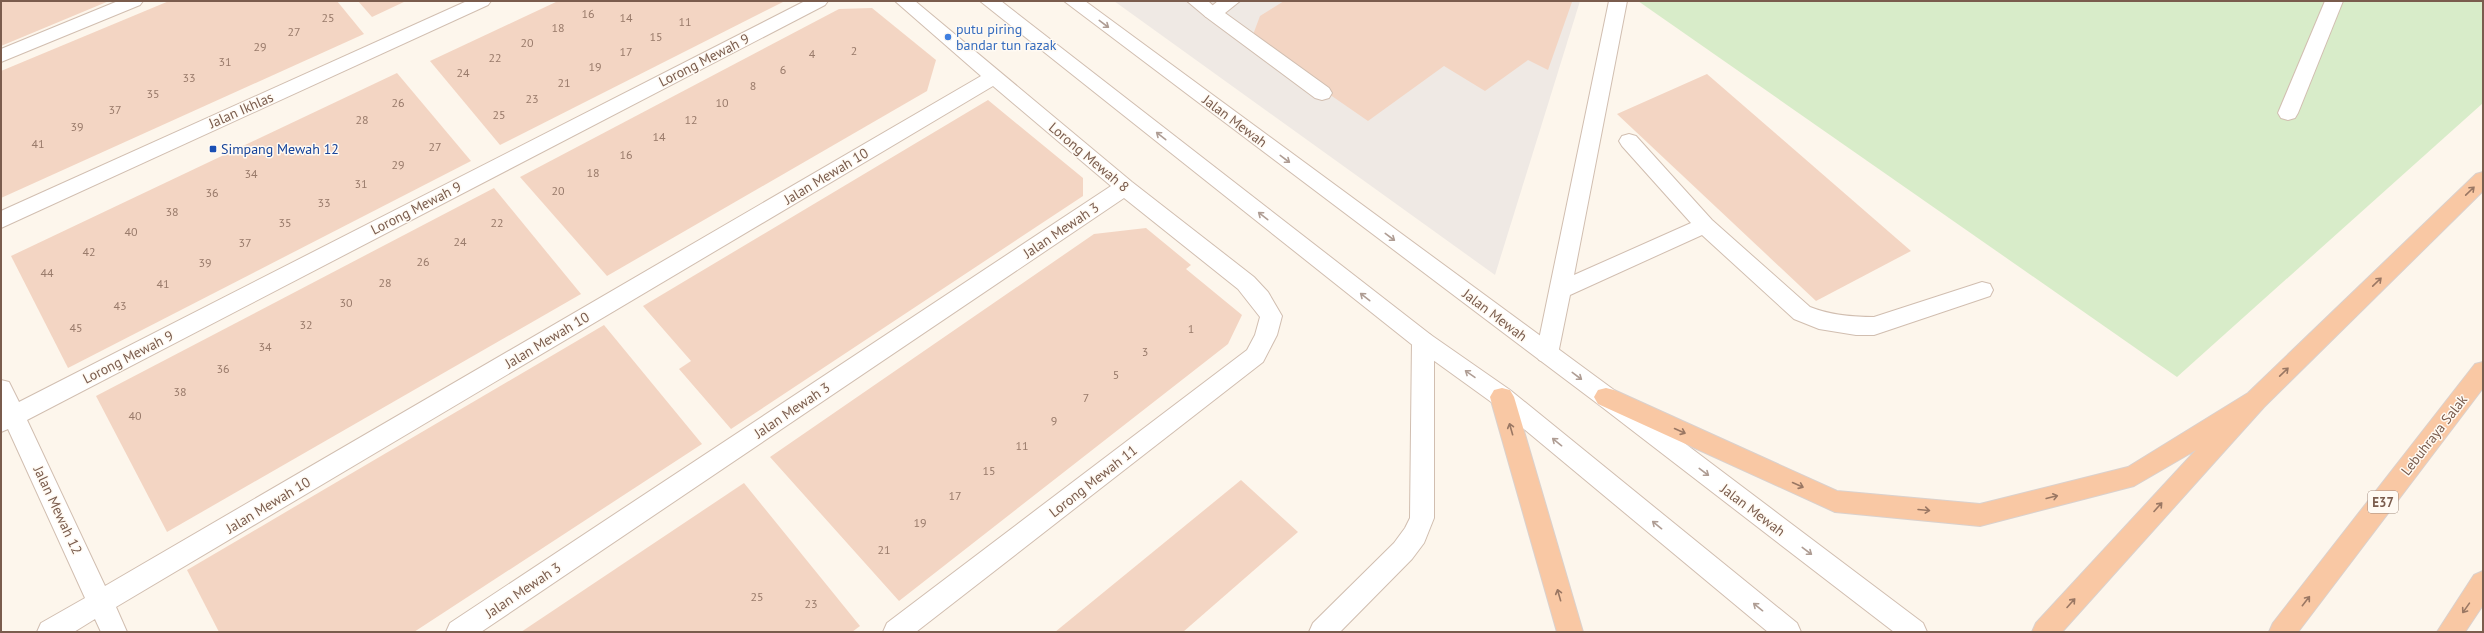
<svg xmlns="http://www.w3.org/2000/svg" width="2484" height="633" font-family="'PT Sans',sans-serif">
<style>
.industrial{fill:#efe9e4}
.green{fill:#d8ecc9}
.building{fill:#f3d5c3}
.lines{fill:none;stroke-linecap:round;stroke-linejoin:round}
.service-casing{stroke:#d1beb0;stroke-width:2}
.minor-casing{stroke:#d1beb0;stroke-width:2}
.tertiary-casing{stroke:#d1beb0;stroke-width:2}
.trunk-casing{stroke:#dad1cd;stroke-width:2}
.service{fill:#fff;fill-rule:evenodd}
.minor{fill:#fff;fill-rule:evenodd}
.tertiary{fill:#fff;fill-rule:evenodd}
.trunk{fill:#f9c8a4;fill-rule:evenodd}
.oneway{stroke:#af9d94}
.oneway2{stroke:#9a7763}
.shop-dot{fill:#3f7fe0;stroke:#fffaf3;stroke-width:1.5}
.transit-dot{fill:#1a4fb4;stroke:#fffaf3;stroke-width:1.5}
.labels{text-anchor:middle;stroke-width:3;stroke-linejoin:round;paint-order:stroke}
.number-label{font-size:12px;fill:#987a6a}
.shield{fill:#fffaf3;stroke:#a28b7f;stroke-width:1}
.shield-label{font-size:13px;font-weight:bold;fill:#7a5c4d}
.shop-label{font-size:14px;fill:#366cbe;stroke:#fffaf3;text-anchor:start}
.street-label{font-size:14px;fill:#7a5c4d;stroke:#fffaf3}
.transit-label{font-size:14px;fill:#164399;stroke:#fffaf3;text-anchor:start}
</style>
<rect width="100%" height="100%" fill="#fdf6ec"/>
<polygon class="industrial" points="1114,1 1580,1 1495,275"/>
<polygon class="green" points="1638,1 2483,1 2483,103 2177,377"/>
<g class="building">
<polygon points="1,1 109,1 1,46"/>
<polygon points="169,1 337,1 364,34 1,198 1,71"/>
<polygon points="358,1 406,1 372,17"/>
<polygon points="558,1 785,1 500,145 430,61"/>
<polygon points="1284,1 1570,1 1572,2 1548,70 1528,60 1485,91 1444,66 1368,121 1251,40 1260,16"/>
<polygon points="872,8 936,60 927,91 607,276 520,177 839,9"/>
<polygon points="397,73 471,161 68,368 11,256"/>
<polygon points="1707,74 1911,251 1816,301 1617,114"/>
<polygon points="988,100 1083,178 1083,196 731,429 679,369 691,361 643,306"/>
<polygon points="494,188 581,294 167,532 96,396"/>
<polygon points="1146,228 1191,265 1186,269 1242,315 1228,344 899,601 770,457 1094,234"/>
<polygon points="604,325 702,444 414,632 219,632 187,570"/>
<polygon points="1241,480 1298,532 1183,632 1055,632"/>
<polygon points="744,483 860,626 852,632 521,632"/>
</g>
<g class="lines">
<defs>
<g id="service">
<polygon points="1218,1 1240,1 1225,13 1329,88 1332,93 1329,98 1322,100 1315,98 1206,17 1203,13"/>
<path d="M1609 1H1627L1574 275 1691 223 1622 146 1619 141 1622 136 1629 134 1636 136 1712 220 1810 307C1830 315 1852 317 1874 317L1982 282 1990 284 1993 290 1990 296 1874 335H1856L1819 329 1794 319 1702 235 1570 295 1558 354 1555 360 1547 363 1539 360 1536 354Z"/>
<polygon points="2325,1 2343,1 2298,113 2295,118 2288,120 2281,118 2278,113"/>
<polygon points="1423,332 1431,335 1434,341 1434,518 1424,543 1412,559 1340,632 1309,632 1313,623 1394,543 1405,528 1410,518 1412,341 1415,335"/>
</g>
<g id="minor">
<polygon points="118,1 143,1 140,5 1,62 1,49"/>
<polygon points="467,1 491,1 488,5 1,228 1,211"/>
<polygon points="805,1 828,1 825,5 27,420 105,586 981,76 895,1 915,1 1132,182 1254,277 1268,292 1282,316 1277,335 1263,362 916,632 883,632 887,623 1247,350 1255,335 1260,317 1238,289 1124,198 481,632 446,632 450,623 1111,186 993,86 116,607 127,632 101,632 95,619 74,632 37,632 41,623 85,598 8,429 1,432 1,380 9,382 19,402"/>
<polygon points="1187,1 1208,1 1221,13 1218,17 1206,17"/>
</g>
<g id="tertiary">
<polygon points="980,1 1001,1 1431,335 1510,390 1797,623 1801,632 1768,632 1494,404 1415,347"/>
<polygon points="1064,1 1085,1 1614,390 1923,623 1927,632 1894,632 1598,404"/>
</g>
<g id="trunk">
<polygon points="2483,172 2483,191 2264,407 2062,632 2032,632 2036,623 2196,450 2134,486 1980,526 1835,512 1598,404 1594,397 1598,390 1606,388 1614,390 1837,491 1980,504 2128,467 2248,393 2476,174"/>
<polygon points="2483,362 2483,388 2298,632 2269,632 2273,623 2475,364"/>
<polygon points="1502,388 1510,390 1514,397 1583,632 1557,632 1490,397 1494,390"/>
<polygon points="2483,571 2483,605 2465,632 2437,632 2474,575"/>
</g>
</defs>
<use href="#service" class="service-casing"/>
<use href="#minor" class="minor-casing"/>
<use href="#tertiary" class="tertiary-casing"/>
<use href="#trunk" class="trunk-casing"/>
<use href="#service" class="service"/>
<use href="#minor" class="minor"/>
<use href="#tertiary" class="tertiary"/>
<use href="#trunk" class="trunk"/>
</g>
<defs><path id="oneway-shaft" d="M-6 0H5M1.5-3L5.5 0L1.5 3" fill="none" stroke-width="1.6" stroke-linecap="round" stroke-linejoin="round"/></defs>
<g class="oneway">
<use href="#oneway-shaft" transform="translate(1104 24) rotate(37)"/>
<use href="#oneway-shaft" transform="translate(1161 136) rotate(-142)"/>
<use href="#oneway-shaft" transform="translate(1285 159) rotate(37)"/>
<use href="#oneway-shaft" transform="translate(1263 216) rotate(-142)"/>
<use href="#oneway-shaft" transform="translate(1390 237) rotate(37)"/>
<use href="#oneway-shaft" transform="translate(1365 297) rotate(-142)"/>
<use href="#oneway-shaft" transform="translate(1470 374) rotate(-145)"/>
<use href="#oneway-shaft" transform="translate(1577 376) rotate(37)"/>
<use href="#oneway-shaft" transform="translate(1557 442) rotate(-141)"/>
<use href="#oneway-shaft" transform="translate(1704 472) rotate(37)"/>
<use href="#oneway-shaft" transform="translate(1657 525) rotate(-141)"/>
<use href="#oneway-shaft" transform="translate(1807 551) rotate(37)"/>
<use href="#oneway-shaft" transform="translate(1758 607) rotate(-141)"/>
</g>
<g class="oneway2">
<use href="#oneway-shaft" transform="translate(2470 191) rotate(-44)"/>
<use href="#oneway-shaft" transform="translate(2377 282) rotate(-44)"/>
<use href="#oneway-shaft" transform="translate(2284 372) rotate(-44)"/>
<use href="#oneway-shaft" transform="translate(1511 429) rotate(-106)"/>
<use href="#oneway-shaft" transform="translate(1680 431) rotate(24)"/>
<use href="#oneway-shaft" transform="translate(1798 485) rotate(24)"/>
<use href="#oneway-shaft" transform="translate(2052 497) rotate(-14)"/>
<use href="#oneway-shaft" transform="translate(2158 507) rotate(-48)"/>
<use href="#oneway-shaft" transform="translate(1924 510) rotate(5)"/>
<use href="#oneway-shaft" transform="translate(1559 595) rotate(-106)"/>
<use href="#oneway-shaft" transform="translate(2306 601) rotate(-52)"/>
<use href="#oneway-shaft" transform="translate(2071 603) rotate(-48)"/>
<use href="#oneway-shaft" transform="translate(2466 608) rotate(125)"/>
</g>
<circle class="shop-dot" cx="948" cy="37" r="4"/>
<rect class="transit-dot" x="209" y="145" width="8" height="8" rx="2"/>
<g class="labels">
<g class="number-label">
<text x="588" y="18">16</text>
<text x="328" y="22">25</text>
<text x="626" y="22">14</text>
<text x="685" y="26">11</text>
<text x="558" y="32">18</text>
<text x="294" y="36">27</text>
<text x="656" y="41">15</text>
<text x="527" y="47">20</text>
<text x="260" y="51">29</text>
<text x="854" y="55">2</text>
<text x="626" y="56">17</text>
<text x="812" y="58">4</text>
<text x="495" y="62">22</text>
<text x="225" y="66">31</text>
<text x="595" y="71">19</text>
<text x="783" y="74">6</text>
<text x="463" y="77">24</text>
<text x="189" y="82">33</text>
<text x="564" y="87">21</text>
<text x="753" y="90">8</text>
<text x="153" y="98">35</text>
<text x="532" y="103">23</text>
<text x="398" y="107">26</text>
<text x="722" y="107">10</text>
<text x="115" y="114">37</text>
<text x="499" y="119">25</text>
<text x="362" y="124">28</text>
<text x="691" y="124">12</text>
<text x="77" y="131">39</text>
<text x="659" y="141">14</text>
<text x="38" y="148">41</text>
<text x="435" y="151">27</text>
<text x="626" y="159">16</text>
<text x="398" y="169">29</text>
<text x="593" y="177">18</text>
<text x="251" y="178">34</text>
<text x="361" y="188">31</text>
<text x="558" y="195">20</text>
<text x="212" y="197">36</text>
<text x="324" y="207">33</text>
<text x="172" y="216">38</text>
<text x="285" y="227">35</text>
<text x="497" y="227">22</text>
<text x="131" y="236">40</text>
<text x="460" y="246">24</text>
<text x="245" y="247">37</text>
<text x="89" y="256">42</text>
<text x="423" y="266">26</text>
<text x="205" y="267">39</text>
<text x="47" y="277">44</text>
<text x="385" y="287">28</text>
<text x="163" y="288">41</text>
<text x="346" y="307">30</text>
<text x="120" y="310">43</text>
<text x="306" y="329">32</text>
<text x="76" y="332">45</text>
<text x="1191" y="333">1</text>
<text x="265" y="351">34</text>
<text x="1145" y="356">3</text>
<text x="223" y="373">36</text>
<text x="1116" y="379">5</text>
<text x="180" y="396">38</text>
<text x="1086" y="402">7</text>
<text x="135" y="420">40</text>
<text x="1054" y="425">9</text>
<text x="1022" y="450">11</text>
<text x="989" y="475">15</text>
<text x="955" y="500">17</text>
<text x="920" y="527">19</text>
<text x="884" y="554">21</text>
<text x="757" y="601">25</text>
<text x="811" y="608">23</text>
</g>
<rect class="shield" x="2368" y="491" width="30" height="22" rx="3"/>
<g class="shield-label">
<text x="2383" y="507">E37</text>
</g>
<g class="shop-label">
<text x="956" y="34">putu piring<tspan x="956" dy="16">bandar tun razak</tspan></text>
</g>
<g class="street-label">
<text transform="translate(704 60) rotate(-27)" y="5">Lorong Mewah 9</text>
<text transform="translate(241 110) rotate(-24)" y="5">Jalan Ikhlas</text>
<text transform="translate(1235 121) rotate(37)" y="5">Jalan Mewah</text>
<text transform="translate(1089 157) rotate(40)" y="5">Lorong Mewah 8</text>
<text transform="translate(826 176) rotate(-31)" y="5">Jalan Mewah 10</text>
<text transform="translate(416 208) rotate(-27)" y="5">Lorong Mewah 9</text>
<text transform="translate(1061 230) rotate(-34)" y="5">Jalan Mewah 3</text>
<text transform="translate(1495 315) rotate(37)" y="5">Jalan Mewah</text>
<text transform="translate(547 340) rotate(-31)" y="5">Jalan Mewah 10</text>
<text transform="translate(128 357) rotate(-27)" y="5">Lorong Mewah 9</text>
<text transform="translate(792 410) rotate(-34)" y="5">Jalan Mewah 3</text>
<text transform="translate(2434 435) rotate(-52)" y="5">Lebuhraya Salak</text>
<text transform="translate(1093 481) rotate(-38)" y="5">Lorong Mewah 11</text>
<text transform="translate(268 505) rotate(-31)" y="5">Jalan Mewah 10</text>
<text transform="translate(58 510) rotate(65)" y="5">Jalan Mewah 12</text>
<text transform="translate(1753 510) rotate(37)" y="5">Jalan Mewah</text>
<text transform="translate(523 590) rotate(-34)" y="5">Jalan Mewah 3</text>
</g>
<g class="transit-label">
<text x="221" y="154">Simpang Mewah 12</text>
</g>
</g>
<rect width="2484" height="633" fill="none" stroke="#7a5c4d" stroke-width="4"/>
</svg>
